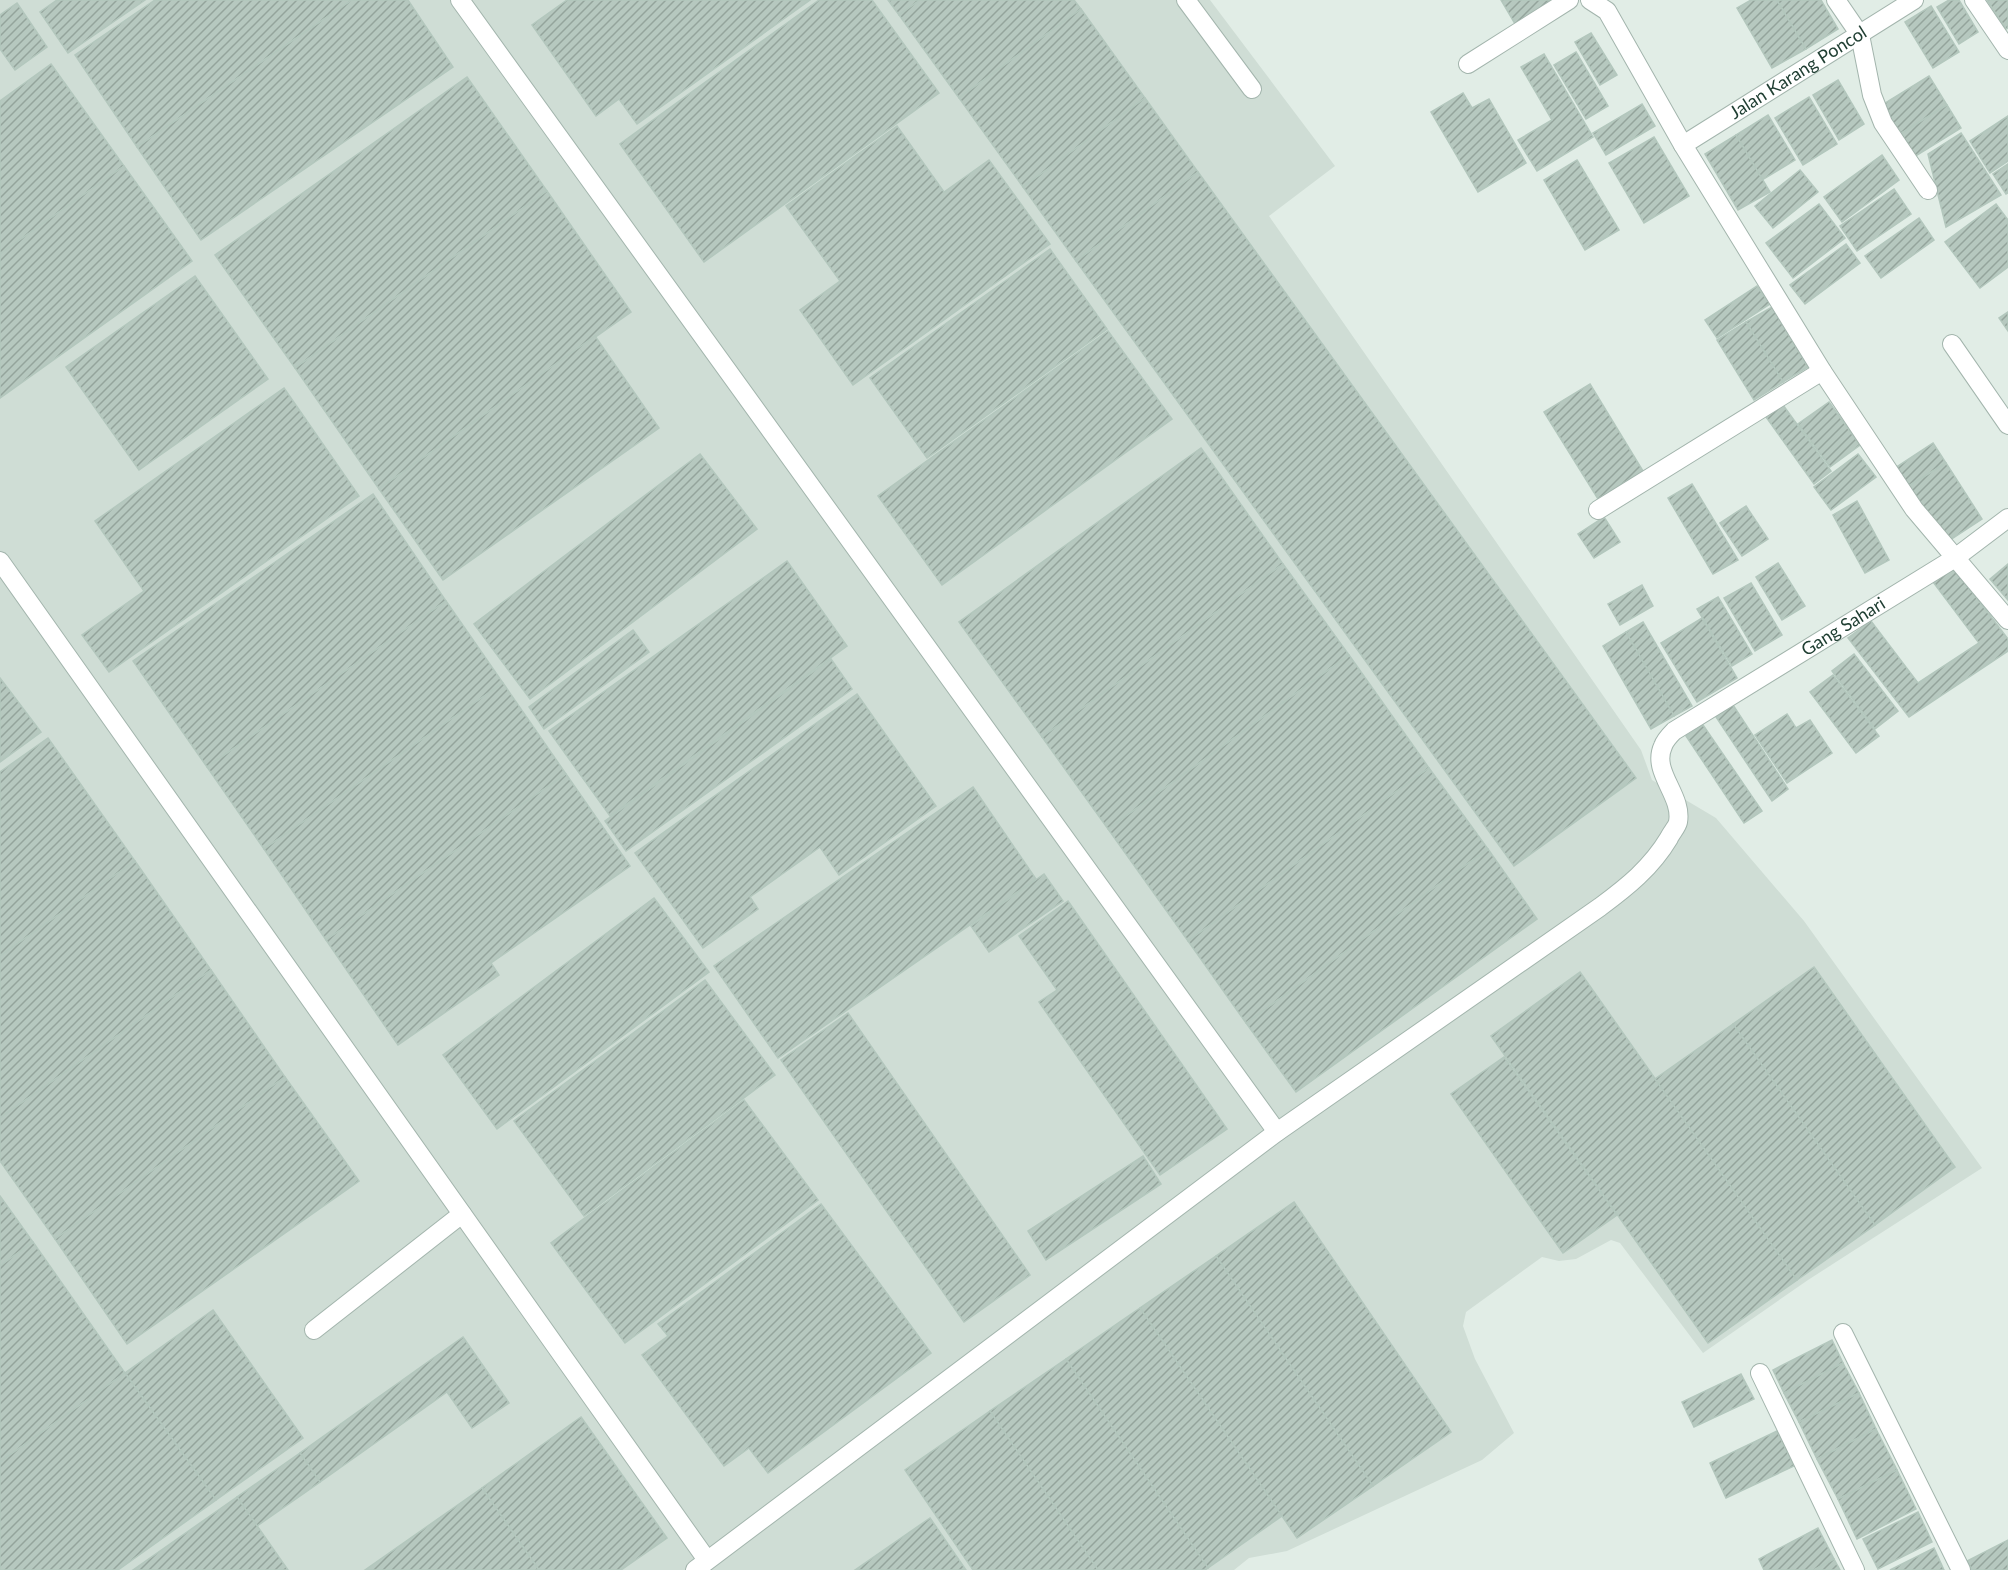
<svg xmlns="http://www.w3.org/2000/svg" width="2008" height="1570" font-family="Lato,sans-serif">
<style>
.built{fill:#cfddd5}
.building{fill:url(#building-hatch);stroke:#b3c7bd;stroke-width:1.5}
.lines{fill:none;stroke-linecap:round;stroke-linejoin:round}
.service-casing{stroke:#a3b5ad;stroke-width:20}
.minor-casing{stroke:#a3b5ad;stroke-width:20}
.service{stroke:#fff;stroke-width:18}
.minor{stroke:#fff;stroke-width:18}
.labels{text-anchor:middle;stroke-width:4.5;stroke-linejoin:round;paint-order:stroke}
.street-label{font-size:18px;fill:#203f33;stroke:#f2f9f5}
</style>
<defs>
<pattern id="building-hatch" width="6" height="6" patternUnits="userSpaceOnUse" patternTransform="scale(1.5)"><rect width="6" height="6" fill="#b6c8bf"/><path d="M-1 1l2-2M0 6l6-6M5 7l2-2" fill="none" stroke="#94a49c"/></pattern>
</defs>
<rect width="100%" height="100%" fill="#e1ede6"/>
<polygon class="built" points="0,0 1210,0 1335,166 1269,216 1641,750 1652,780 1716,818 1804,921 1982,1168 1808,1280 1703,1353 1620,1243 1611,1240 1576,1259 1559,1261 1542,1257 1466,1312 1463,1326 1475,1359 1514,1433 1482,1460 1287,1551 1249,1558 1234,1570 0,1570"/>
<g class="building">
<polygon points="57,0 145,0 68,53 40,12"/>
<polygon points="155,0 352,0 137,147 75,55"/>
<polygon points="352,0 408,0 453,67 201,240 137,147"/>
<polygon points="567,0 810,0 637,124 619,99 596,116 532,25"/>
<polygon points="819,0 872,0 939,93 704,262 620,144"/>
<polygon points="888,0 920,0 899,15"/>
<polygon points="920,0 1074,0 1081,9 959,98 899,15"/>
<polygon points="1501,0 1559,0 1518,29"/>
<polygon points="1751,0 1777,0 1806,49 1772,68 1737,8"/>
<polygon points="1777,0 1821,0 1838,29 1806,49"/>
<polygon points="1949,0 1959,0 1978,32 1959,44 1937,7"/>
<polygon points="1987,0 2008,0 2008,28 2006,29"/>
<polygon points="17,3 47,47 15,70 0,49 0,15"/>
<polygon points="1931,6 1959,52 1933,68 1905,22"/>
<polygon points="1081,9 1145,98 1023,187 959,98"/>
<polygon points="1591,33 1617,75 1600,85 1575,42"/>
<polygon points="1576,52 1608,106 1586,119 1554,65"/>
<polygon points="1544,54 1593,137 1537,171 1518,140 1552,120 1521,67"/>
<polygon points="51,64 124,166 0,254 0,101"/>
<polygon points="1929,76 1947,105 1900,134 1882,105"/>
<polygon points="467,77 547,191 295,368 215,255"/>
<polygon points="1838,80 1864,124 1839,140 1813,95"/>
<polygon points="1463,93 1472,108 1489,99 1526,163 1478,192 1431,112"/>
<polygon points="1809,97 1837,144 1803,165 1775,118"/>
<polygon points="1145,98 1198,172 1076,261 1023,187"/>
<polygon points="1642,104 1655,126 1606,155 1593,133"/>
<polygon points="1947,105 1961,128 1914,157 1900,134"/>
<polygon points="1768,115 1795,160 1762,180 1736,135"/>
<polygon points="2008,116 2008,161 1990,173 1970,141"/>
<polygon points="897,126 944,192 989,160 1050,244 853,385 800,310 840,281 786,206"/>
<polygon points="1961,133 2001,195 1946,227 1928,154"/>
<polygon points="1736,135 1770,192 1738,210 1705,154"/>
<polygon points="1654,137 1689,196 1644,223 1609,163"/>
<polygon points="1882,155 1899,180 1842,222 1824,197"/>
<polygon points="1577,160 1619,230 1585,250 1544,180"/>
<polygon points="2008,164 2008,193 2006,194 1993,174"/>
<polygon points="124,166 192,261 0,398 0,254"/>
<polygon points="1800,170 1818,192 1773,228 1755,206"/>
<polygon points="1198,172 1636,778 1514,866 1076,261"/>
<polygon points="1894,189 1911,214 1857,251 1840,226"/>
<polygon points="547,191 631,312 379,489 295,368"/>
<polygon points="1819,204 1845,238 1793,278 1766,243"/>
<polygon points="1996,204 2008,220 2008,267 1980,288 1945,242"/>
<polygon points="1919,218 1934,240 1881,278 1865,256"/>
<polygon points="1846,244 1860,263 1805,304 1790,285"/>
<polygon points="1050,249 1107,329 927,458 870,378"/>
<polygon points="195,276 268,379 139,470 66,367"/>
<polygon points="1757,286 1770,304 1717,338 1705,320"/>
<polygon points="1772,307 1808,367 1783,382 1746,322"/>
<polygon points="2008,312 2008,331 1999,318"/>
<polygon points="1746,322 1783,382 1754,400 1717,340"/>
<polygon points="1108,331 1172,419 942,585 878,496"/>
<polygon points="595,336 659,428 443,580 379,489"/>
<polygon points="1590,384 1643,471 1598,499 1544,412"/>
<polygon points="284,388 359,496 109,672 82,635 144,591 95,521"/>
<polygon points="1829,402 1860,445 1830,467 1798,424"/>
<polygon points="1783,405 1831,471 1814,484 1766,417"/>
<polygon points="1933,443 1946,463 1907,487 1895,468"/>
<polygon points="1201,448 1283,564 1042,737 959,622"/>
<polygon points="700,454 757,529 530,699 474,624"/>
<polygon points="1858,454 1876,477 1831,510 1814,487"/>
<polygon points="1946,463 1982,519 1944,544 1907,487"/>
<polygon points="1692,484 1738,560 1713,574 1668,498"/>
<polygon points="373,494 446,601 207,767 133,661"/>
<polygon points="1857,501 1889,560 1865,573 1833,515"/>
<polygon points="1746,506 1768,539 1742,556 1720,523"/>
<polygon points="1604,517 1620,542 1594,558 1578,534"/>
<polygon points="787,561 847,646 610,816 549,731"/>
<polygon points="1778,563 1805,606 1782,620 1756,577"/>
<polygon points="1283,564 1349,655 1108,829 1042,737"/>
<polygon points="2008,564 2008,600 1990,579"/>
<polygon points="1953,567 2008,639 2008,651 1909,717 1848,638 1871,621 1918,683 1979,643 1933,582"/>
<polygon points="1751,583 1782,635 1755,651 1724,598"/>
<polygon points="1642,585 1653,606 1620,625 1608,604"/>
<polygon points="1718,597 1752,654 1732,666 1697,609"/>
<polygon points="446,601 503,683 264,849 207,767"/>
<polygon points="1702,618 1737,678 1697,702 1661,643"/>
<polygon points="1643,622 1692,706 1674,716 1626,632"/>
<polygon points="633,630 649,652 544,729 529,707"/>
<polygon points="1626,632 1674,716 1651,729 1603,646"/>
<polygon points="1854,654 1898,711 1875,729 1832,671"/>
<polygon points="1349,655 1429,768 1188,941 1108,829"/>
<polygon points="831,659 852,689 626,851 605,821"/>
<polygon points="1833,675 1879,736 1856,753 1810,692"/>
<polygon points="0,678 41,732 0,762"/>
<polygon points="503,683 566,774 326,940 264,849"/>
<polygon points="857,694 936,806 839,875 820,847 750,897 758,909 703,948 635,853"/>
<polygon points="1733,705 1788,789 1772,801 1716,717"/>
<polygon points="1787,714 1796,728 1810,720 1832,753 1787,783 1755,735"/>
<polygon points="1703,725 1762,811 1744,823 1686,736"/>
<polygon points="48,738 135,861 0,956 0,772"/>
<polygon points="1429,768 1488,849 1246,1023 1188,941"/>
<polygon points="566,774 630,866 491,963 499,975 398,1045 326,940"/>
<polygon points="973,787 1036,879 778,1058 714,966"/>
<polygon points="1488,849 1537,919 1296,1092 1246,1023"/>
<polygon points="135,861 211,970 0,1118 0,956"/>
<polygon points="1044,874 1063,901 989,952 971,926"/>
<polygon points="654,898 709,972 497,1129 443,1055"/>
<polygon points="1068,901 1227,1129 1160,1175 1039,1002 1057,990 1019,936"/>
<polygon points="1814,967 1955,1167 1875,1225 1733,1024"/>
<polygon points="211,970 285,1077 55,1239 0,1161 0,1118"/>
<polygon points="1580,972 1797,1280 1708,1343 1491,1036"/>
<polygon points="705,980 775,1075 584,1216 514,1121"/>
<polygon points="848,1013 1030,1275 964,1322 781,1060"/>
<polygon points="1733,1024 1875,1225 1797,1280 1655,1079"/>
<polygon points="1504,1057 1617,1215 1563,1253 1451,1094"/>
<polygon points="285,1077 359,1181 127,1344 55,1239"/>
<polygon points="744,1100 818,1200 625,1343 551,1243"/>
<polygon points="1143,1156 1161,1184 1046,1260 1028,1231"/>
<polygon points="0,1196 33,1242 0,1266"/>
<polygon points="1294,1202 1451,1432 1373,1486 1216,1256"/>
<polygon points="821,1204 931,1353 768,1473 749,1448 724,1466 642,1355 668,1336 658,1324"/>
<polygon points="33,1242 125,1373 0,1462 0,1266"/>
<polygon points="1216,1256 1373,1486 1297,1538 1140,1308"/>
<polygon points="1140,1308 1282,1516 1208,1568 1066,1359"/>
<polygon points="213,1310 303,1438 216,1500 125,1373"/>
<polygon points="463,1337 509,1403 472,1428 447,1392 320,1482 300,1453"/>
<polygon points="1832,1340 1843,1363 1784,1393 1773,1370"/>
<polygon points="1066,1359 1208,1568 1205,1570 1098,1570 990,1411"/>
<polygon points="1843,1363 1859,1393 1799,1422 1784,1393"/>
<polygon points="125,1373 216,1500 118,1570 0,1570 0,1462"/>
<polygon points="1741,1374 1754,1399 1694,1427 1682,1402"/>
<polygon points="1859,1393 1876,1429 1817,1459 1799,1422"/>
<polygon points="990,1411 1098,1570 973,1570 905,1470"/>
<polygon points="581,1417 667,1538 621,1570 539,1570 482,1488"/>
<polygon points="1876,1429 1897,1470 1838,1499 1817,1459"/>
<polygon points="1777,1431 1794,1466 1726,1498 1710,1463"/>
<polygon points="300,1453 320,1482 257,1526 237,1497"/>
<polygon points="1897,1470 1916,1509 1857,1539 1838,1499"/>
<polygon points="482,1488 539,1570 365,1570"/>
<polygon points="237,1497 288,1570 133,1570"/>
<polygon points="1918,1512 1932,1542 1878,1569 1863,1539"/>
<polygon points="930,1518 966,1570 855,1570"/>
<polygon points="1818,1528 1834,1559 1814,1570 1764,1570 1759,1559"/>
<polygon points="2008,1540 2008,1570 1972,1570 1967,1561"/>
<polygon points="1934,1548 1944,1570 1890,1570"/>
<polygon points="1834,1559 1840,1570 1814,1570"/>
</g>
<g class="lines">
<defs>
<g id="service">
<polyline points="460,0 1277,1132"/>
<polyline points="1186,0 1252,89"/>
<polyline points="1952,344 2008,425"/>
<polyline points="0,561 707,1560"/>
<polyline points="314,1330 462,1214"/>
<path id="s1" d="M695 1570 1277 1132 1600 907C1627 887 1651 868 1669 838 1671 833 1677 827 1678 822 1683 795 1651 772 1663 746 1665 740 1670 735 1674 731L1955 558"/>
</g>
<g id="minor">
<polyline points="1590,0 1607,11 1683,145 1822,371 1914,509 2008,620"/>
<polyline points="1836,0 1860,35 1872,95 1883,123 1928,190"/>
<polyline points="1974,0 2008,50"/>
<polyline points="1468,64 1569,0"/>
<path id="s2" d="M1683 145 1914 0"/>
<polyline points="1598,510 1822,371"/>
<polyline points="1955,558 2008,518"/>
<polyline points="1843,1333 1961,1570"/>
<polyline points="1760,1373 1855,1570"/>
</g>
</defs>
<use href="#service" class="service-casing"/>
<use href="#minor" class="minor-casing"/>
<use href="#service" class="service"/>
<use href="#minor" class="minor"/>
</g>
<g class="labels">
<g class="street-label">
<text dy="6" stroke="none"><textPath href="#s2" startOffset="136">Jalan Karang Poncol</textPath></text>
<text dy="6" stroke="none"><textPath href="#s1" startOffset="1536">Gang Sahari</textPath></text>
</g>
</g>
</svg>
